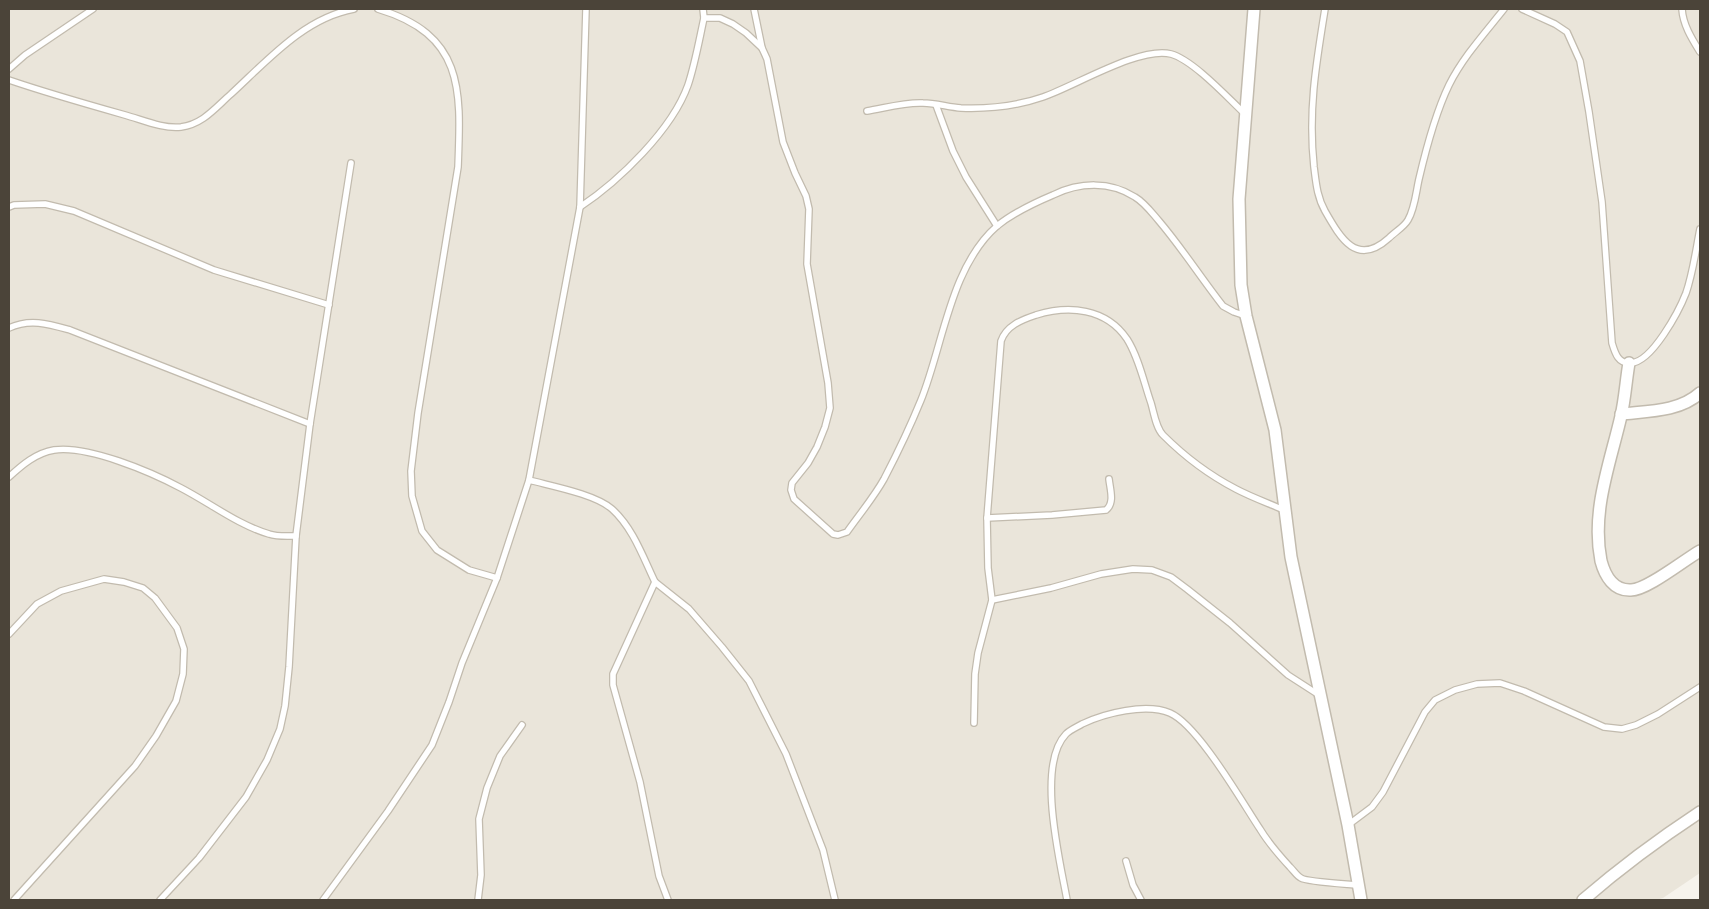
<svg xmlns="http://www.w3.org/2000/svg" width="1709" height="909" font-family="Helvetica,sans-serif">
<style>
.residential{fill:#eae5da}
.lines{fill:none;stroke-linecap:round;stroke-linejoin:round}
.lane-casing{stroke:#c2bbae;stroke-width:8}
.street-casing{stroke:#c2bbae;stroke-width:14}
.lane{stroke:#fff;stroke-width:5.5}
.street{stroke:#fff;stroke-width:11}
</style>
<rect width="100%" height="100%" fill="#f6f3ec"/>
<polygon class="residential" points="9,9 1700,9 1700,873 1663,898 1656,900 9,900"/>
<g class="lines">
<defs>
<g id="lane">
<path d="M378 9C465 35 461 91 458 167L418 413 411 471 412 496 422 531 437 550 469 570 497 578"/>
<polyline points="703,9 704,18"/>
<polyline points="754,9 762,48"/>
<path d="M1325 9C1316 64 1308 111 1314 167 1316 182 1317 197 1325 211 1341 239 1357 267 1389 238 1395 232 1404 227 1408 220 1415 208 1416 192 1419 179 1426 149 1435 114 1449 85 1463 57 1485 33 1504 9"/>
<path d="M1522 9 1555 24 1567 32 1580 61 1589 112 1602 202 1612 343C1615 353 1618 364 1631 363 1652 362 1679 311 1686 293 1693 273 1696 249 1700 229"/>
<path d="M1682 9C1683 25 1692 39 1700 52"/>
<polyline points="9,69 25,55 93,9"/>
<path d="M9 80C47 93 86 104 125 115 143 120 163 129 181 127 203 124 215 108 231 94 267 61 304 18 354 9"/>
<polyline points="936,105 953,151 966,177 997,226"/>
<path d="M867 111C885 108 905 102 923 103 936 103 948 107 961 108 988 109 1017 106 1043 97 1075 86 1140 46 1171 54 1193 60 1228 98 1245 114"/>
<polyline points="9,207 14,205 45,204 74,211 214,270 329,305"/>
<path d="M580 207C619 181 672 130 688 85 695 64 699 41 704 18H720L733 24 746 33 762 48 767 59 783 142 795 173 806 196 809 209 807 264 828 383 830 408 825 427 817 447 808 463 792 483 791 490 794 499 833 534 838 535 847 532C859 515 874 497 884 479 897 454 910 427 921 400 943 346 950 267 997 226 1013 213 1034 203 1053 195 1080 182 1110 181 1135 197 1145 203 1152 213 1159 221 1182 248 1201 278 1223 306L1234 312 1246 316"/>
<path d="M9 328C30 318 49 324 70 330L310 424"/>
<path d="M9 477C22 465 36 453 54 450 88 445 151 472 181 488 210 503 238 525 269 534 278 537 287 536 296 536"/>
<path d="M529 480C551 486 595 494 612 509 633 528 643 557 655 582L613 674V685L640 782 659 876 668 900"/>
<path d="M987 518 1052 515 1106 510C1115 503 1110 489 1109 479"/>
<polyline points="655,582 689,609 722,647 749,681 786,754 823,850 835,900"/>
<polyline points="992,600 1051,588 1101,574 1133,569 1152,570 1171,577 1187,589 1230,623 1288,675 1319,695"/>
<polyline points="9,634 37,604 61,591 104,579 124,582 143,588 155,598 177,628 184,649 183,674 176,701 156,736 135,766 14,900"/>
<path d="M974 723 975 674 978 653 992 600 988 568 987 518 1001 341C1006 326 1021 320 1036 315 1069 305 1106 308 1127 339 1139 358 1144 383 1151 403 1154 413 1156 428 1163 435 1184 456 1209 475 1236 489 1251 497 1268 503 1284 510"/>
<polyline points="1348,825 1372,807 1383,792 1425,712 1435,700 1455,690 1477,684 1500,683 1524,691 1604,727 1622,729 1636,725 1658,714 1700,687"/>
<polyline points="1126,861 1133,885 1141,900"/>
<polyline points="160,900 199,858 246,797 267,760 280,729 285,706 289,667 296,536 310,424 351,163"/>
<polyline points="323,900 388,811 432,745 449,702 462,663 497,578 529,480 580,207 586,9"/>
<polyline points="478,900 481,875 479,819 487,788 500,756 522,725"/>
<path d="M1067 900C1060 861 1036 765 1066 734 1070 730 1077 727 1082 724 1105 713 1146 703 1170 713 1198 725 1242 802 1260 829 1269 844 1279 855 1290 867 1294 871 1297 876 1301 878 1307 882 1347 884 1357 885"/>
</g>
<g id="street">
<polyline points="1254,9 1239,199 1241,285 1246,316 1275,430 1291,557 1348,825 1361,900"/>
<path d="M1629 363C1626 380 1625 399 1621 416 1610 464 1591 511 1601 561 1605 576 1614 591 1631 590 1647 590 1684 560 1700 551"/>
<path d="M1621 414C1648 411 1679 412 1700 393"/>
<path d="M1583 900C1620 868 1659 839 1700 812"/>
</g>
</defs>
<use href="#lane" class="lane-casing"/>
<use href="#street" class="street-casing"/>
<use href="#lane" class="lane"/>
<use href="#street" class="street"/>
</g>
<rect width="1709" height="909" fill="none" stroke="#4b4439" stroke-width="20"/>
</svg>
